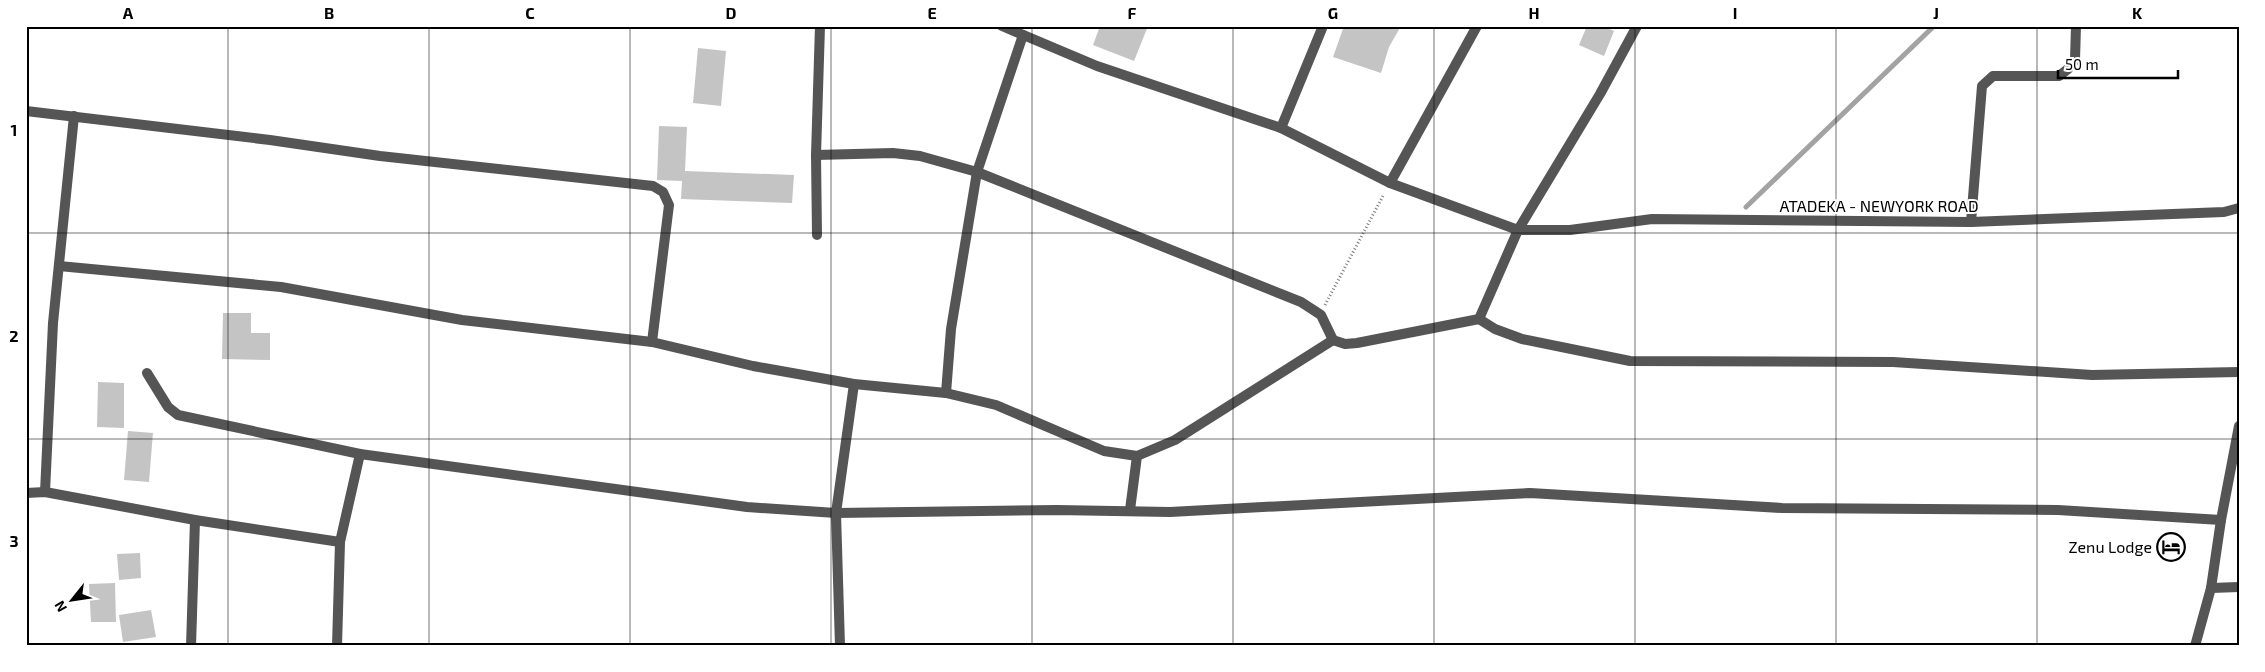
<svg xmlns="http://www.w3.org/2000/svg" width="2265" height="672" font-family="'Exo 2',sans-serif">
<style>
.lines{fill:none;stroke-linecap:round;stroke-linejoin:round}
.stream{stroke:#a3a3a3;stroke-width:5}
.building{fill:#c4c4c4}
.path{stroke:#777;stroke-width:3;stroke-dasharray:1 2.5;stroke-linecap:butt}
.minor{stroke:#555;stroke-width:10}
.grid{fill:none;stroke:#000;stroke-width:1;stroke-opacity:0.55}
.labels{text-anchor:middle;stroke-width:4;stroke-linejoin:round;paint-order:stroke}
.street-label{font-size:16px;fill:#000;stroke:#fff}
.poi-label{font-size:16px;fill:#000;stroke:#fff;text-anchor:end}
.neatline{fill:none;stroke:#000;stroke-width:2}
.grid-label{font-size:16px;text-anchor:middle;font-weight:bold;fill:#000}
</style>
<rect width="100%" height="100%" fill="#fff"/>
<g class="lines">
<polyline class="stream" points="1746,207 1934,26"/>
</g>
<g class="building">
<polygon points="1100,26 1148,26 1134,61 1093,45"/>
<polygon points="1344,26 1401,26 1389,47 1381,73 1333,57"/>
<polygon points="1587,26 1603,26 1614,31 1604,56 1579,45"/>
<polygon points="698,48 726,51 721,106 693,103"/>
<polygon points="659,126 687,127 685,171 794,175 792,203 681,199 682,181 657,180"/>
<polygon points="223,313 251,313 251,333 270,333 270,360 222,359"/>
<polygon points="98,382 124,383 124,428 97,427"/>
<polygon points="128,431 153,433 149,482 124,480"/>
<polygon points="140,553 141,578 119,580 117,554"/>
<polygon points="115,583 116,622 91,622 89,584"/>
<polygon points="151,610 156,637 123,642 119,615"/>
</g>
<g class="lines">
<polyline class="path" points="1325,305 1384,194"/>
<g class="minor">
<polyline points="1002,26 1097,66 1281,128 1390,183 1518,230 1570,230 1652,219 1971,222 2224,212 2239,208"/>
<polyline points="26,111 270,140 380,156 653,186 663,192 669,205 652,342"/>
<polyline points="1281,128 1323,26"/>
<polyline points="816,155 893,153 920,156 977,172 1301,302 1321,315 1333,340"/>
<polyline points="1390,183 1477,26"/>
<polyline points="1971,222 1982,86 1993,76 2059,76 2068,69 2075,60 2076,26"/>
<polyline points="817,235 816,155 820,26"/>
<polyline points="59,266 281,287 462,320 652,342 753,366 854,384 946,393 996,405 1104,451 1137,456"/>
<polyline points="1479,319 1495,329 1522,339 1630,361 1893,362 2092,375 2239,372"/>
<polyline points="147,373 168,407 178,415 360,454 747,507 836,513 1057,510 1170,512 1530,493 1782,508 2058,510 2221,520"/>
<polyline points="946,393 951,329 977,172 1023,35"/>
<polyline points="45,492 53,323 74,116"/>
<polyline points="26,493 45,492 195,520 340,542"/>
<polyline points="1130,510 1137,456 1175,440 1333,340 1345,344 1357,343 1479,319 1518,230 1600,94 1637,26"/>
<polyline points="2211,588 2239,587"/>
<polyline points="191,646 195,520"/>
<polyline points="337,646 340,542 360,454"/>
<polyline points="840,646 836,513 854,384"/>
<polyline points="2195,646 2211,588 2221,520 2239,426"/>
</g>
</g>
<path class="grid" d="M228 26V646M429 26V646M630 26V646M831 26V646M1032 26V646M1233 26V646M1434 26V646M1635 26V646M1836 26V646M2037 26V646M26 233H2239M26 439H2239"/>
<defs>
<symbol id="hotel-ring" viewBox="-11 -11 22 22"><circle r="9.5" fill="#fff" stroke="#000" stroke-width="1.5"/><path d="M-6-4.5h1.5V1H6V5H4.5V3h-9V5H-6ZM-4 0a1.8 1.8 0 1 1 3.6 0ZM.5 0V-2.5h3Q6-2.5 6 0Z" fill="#000"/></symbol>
</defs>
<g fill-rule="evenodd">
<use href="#hotel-ring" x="2155" y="531" width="32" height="32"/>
</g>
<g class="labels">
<g class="street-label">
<text x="1879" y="212">ATADEKA - NEWYORK ROAD</text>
</g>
<g class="poi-label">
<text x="2152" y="553">Zenu Lodge</text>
</g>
</g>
<rect width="2265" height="672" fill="none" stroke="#ffffff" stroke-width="55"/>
<g transform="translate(72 600) rotate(240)" stroke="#ffffff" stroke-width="4" paint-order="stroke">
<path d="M0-4L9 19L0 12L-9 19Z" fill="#000000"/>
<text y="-8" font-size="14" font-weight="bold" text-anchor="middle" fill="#000000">N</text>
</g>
<path d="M2058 70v8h120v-8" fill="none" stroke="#000000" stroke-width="2.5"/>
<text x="2065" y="70" font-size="15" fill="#000000" stroke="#ffffff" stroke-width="4" paint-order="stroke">50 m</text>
<rect x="28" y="28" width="2210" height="616" class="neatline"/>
<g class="grid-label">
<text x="128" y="19">A</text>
<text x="329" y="19">B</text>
<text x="530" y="19">C</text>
<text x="731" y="19">D</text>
<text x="932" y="19">E</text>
<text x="1132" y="19">F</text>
<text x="1333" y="19">G</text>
<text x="1534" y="19">H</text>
<text x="1735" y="19">I</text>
<text x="1936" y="19">J</text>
<text x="2137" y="19">K</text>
<text x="14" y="136">1</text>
<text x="14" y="342">2</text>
<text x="14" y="547">3</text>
</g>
</svg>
